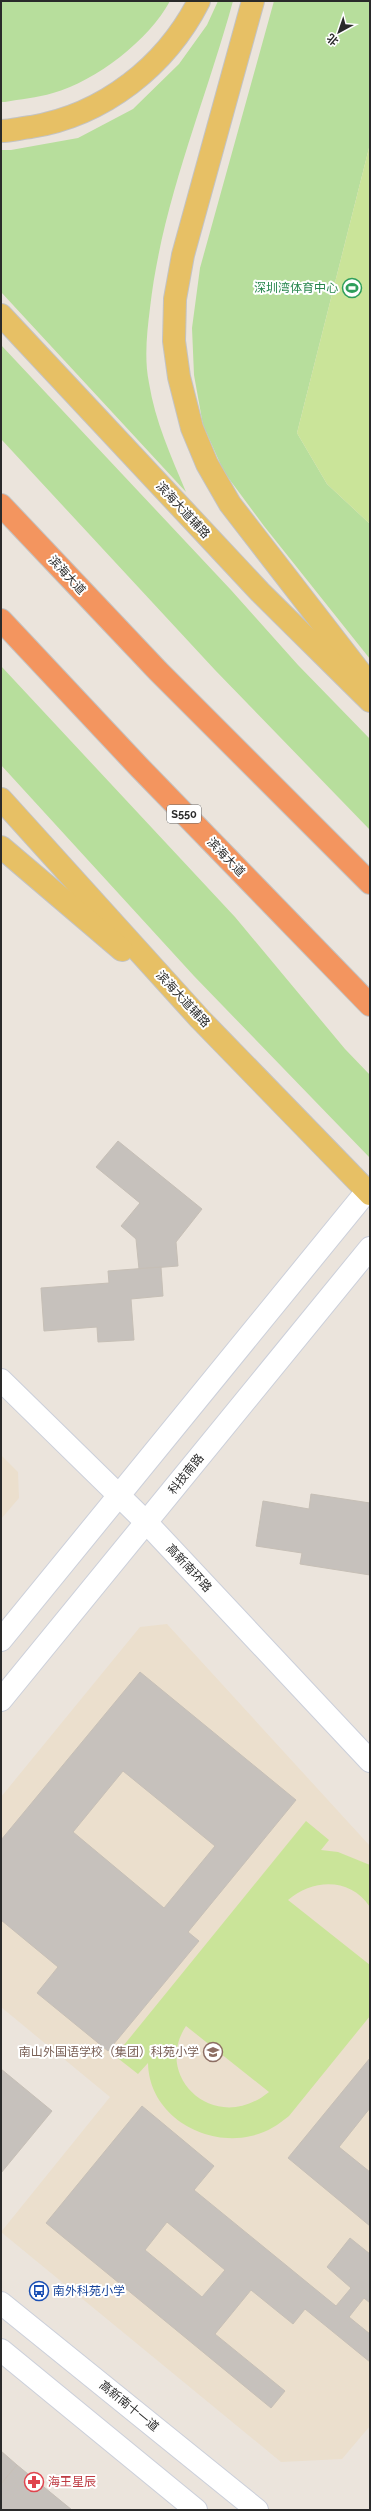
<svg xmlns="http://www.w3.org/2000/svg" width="371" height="2511" font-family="Raleway,'Noto Sans SC',sans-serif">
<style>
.education{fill:#ebdfcd}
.green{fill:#b7de9c}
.pitch{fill:#cae499;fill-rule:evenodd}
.building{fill:#c6c1bc;stroke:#c6bfb6;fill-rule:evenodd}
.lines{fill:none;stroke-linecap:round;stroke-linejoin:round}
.secondary-casing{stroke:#cbcfda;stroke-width:24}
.primary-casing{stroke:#c3c3c3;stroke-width:24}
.highway-casing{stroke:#c3c3c3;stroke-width:24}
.secondary{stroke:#fff;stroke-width:22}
.primary{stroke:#e7c065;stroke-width:22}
.highway{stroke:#f3955f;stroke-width:22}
.labels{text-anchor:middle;stroke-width:4;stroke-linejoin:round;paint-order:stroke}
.shield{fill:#fff;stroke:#6a6a6a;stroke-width:1}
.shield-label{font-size:11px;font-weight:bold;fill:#2a2a2a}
.leisure-label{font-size:12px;fill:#27864d;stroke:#fff;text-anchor:end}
.street-label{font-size:12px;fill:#2a2a2a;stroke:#fff}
.education-label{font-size:12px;fill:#785e54;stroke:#fff;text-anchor:end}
.transit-label{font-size:12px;fill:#164399;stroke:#fff;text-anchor:start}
.health-label{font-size:12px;fill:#be3a42;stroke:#fff;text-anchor:start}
</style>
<rect width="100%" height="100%" fill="#ebe4dc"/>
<g class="education">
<polygon points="1,1455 18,1472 19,1498 1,1519"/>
<polygon points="167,1624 370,1846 370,2426 342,2459 281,2462 1,2232 110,2097 1,2007 1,1797 140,1627"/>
</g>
<g class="green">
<path d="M1 1H170C149 40 96 81 53 93 37 98 20 99 5 102H1Z"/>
<path d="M218 1H233C205 103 162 202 150 308 147 332 144 359 149 383 155 421 171 456 186 492L1 292V150H11L78 138 133 109 179 64 207 25Z"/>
<polygon points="274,1 370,1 370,144 297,433 327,484 370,524 370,659 264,526 224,472 203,425 194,375 192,328 200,268"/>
<polygon points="1,345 231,590 298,665 370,739 370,830 215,670 1,439"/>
<polygon points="1,666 235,917 345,1049 370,1075 370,1158 194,976 1,765"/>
</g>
<g class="pitch">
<polygon points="370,144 370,524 327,484 297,433"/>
<path d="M306 1821 329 1840 321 1850 338 1852 370 1865V1907C350 1877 313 1879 288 1900L370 1965V2016L289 2116C278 2125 266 2133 251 2136 204 2147 149 2115 148 2063L138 2074 115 2056ZM186 2026 269 2092C215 2136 152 2077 186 2026Z"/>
</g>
<g class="building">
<polygon points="118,1141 202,1209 176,1242 178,1266 139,1269 136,1239 121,1226 140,1203 96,1167"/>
<polygon points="161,1267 163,1296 131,1299 134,1340 98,1342 97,1327 44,1331 41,1288 109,1283 108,1271"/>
<polygon points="311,1494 370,1503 370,1575 300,1564 302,1553 256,1546 263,1501 309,1509"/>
<path d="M140 1672 296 1800 188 1932 199 1941 108 2051 37 1993 58 1967 1 1920V1840ZM123 1771 215 1846 164 1908 73 1832Z"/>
<polygon points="370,2058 370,2108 339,2147 370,2172 370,2226 288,2158"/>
<polygon points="1,2069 52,2111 1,2173"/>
<path d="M142 2106 214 2166 194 2190 336 2306 351 2288 327 2267 350 2238 370 2254V2303L364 2298 349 2317 370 2334V2362L305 2309 293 2324 251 2290 215 2334 285 2391 271 2408 46 2223ZM167 2222 225 2270 202 2297 145 2250Z"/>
<polygon points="1,2451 17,2465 1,2484"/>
<polygon points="17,2465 72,2510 1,2510 1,2484"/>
</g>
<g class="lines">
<defs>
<g id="secondary">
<polyline points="1,1380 146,1522 370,1761"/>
<polyline points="1,1640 367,1191"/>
<polyline points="1,1700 370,1248"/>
<polyline points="1,2303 257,2510"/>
<polyline points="1,2350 196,2510"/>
</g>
<g id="primary">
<polyline points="253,1 183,255 175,299 174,341 179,377 192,428 207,464 230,504 370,685"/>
<path d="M1 131C11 131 21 128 31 127 104 115 166 66 199 1"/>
<polyline points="1,315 260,592 370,701"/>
<polyline points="1,799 200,1019 370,1194"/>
<polyline points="1,847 122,950"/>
</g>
<g id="highway">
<polyline points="1,505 158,671 370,883"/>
<polyline points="1,620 139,767 370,1005"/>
</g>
</defs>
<use href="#secondary" class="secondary-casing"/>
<use href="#primary" class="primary-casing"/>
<use href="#highway" class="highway-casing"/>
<use href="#secondary" class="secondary"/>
<use href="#primary" class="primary"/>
<use href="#highway" class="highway"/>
</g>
<defs>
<symbol id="stadium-ring" viewBox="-11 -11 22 22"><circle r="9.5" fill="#fff" stroke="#2e9e5b" stroke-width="1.5"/><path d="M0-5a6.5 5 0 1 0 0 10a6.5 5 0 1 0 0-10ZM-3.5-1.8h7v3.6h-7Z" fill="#2e9e5b"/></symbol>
<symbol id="school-ring" viewBox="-11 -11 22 22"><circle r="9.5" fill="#fff" stroke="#8d6e63" stroke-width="1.5"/><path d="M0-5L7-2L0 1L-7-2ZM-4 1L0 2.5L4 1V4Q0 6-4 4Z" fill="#8d6e63"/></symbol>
<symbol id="bus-ring" viewBox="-11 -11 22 22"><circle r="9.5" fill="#fff" stroke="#1a4fb4" stroke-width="1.5"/><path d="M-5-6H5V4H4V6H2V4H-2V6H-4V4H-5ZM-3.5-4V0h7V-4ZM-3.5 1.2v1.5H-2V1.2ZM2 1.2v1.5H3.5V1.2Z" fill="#1a4fb4"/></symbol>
<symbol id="pharmacy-ring" viewBox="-11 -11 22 22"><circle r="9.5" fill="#fff" stroke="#e0444e" stroke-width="1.5"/><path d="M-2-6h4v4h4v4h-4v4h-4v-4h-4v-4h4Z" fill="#e0444e"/></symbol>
</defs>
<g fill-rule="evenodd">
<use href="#stadium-ring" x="341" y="277" width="22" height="22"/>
<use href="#school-ring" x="202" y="2041" width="22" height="22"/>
<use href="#bus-ring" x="28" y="2280" width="22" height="22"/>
<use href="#pharmacy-ring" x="23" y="2471" width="22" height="22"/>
</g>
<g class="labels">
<rect class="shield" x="167" y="805" width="34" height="18" rx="3"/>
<g class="shield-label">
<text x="184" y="818">S550</text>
</g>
<g class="leisure-label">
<text x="338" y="292">深圳湾体育中心</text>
</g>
<g class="street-label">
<text transform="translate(183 510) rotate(47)" y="4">滨海大道辅路</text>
<text transform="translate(67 575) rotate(47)" y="4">滨海大道</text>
<text transform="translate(226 857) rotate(46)" y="4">滨海大道</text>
<text transform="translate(183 999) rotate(47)" y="4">滨海大道辅路</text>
<text transform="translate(186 1474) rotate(-51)" y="4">科技南路</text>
<text transform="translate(189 1568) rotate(47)" y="4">高新南环路</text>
<text transform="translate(129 2406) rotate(39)" y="4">高新南十一道</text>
</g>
<g class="education-label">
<text x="199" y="2056">南山外国语学校（集团）科苑小学</text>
</g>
<g class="transit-label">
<text x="53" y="2295">南外科苑小学</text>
</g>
<g class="health-label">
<text x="48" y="2486">海王星辰</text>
</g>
</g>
<rect width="371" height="2511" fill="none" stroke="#2a2a2a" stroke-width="4"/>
<g transform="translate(339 32) rotate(220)" stroke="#ffffff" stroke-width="3" paint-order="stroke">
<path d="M0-3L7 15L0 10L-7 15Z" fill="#2a2a2a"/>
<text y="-6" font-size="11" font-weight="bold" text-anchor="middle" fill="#2a2a2a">北</text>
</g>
</svg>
